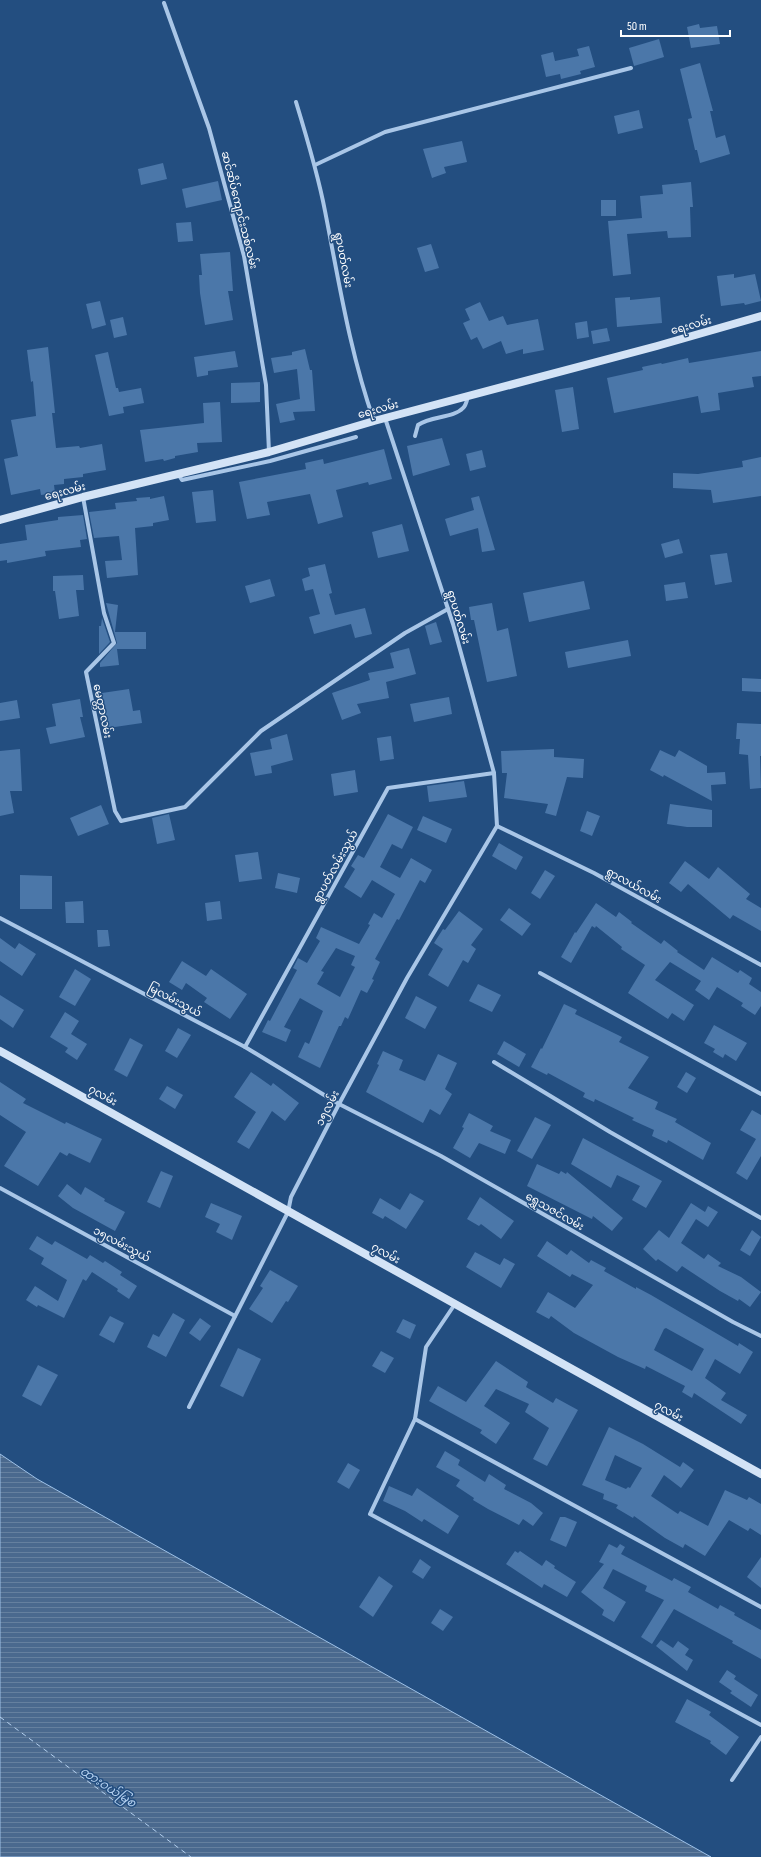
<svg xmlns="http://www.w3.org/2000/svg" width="761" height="1857" font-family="'Sofia Sans Condensed','Noto Sans Myanmar',sans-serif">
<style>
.water{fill:url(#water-rules);stroke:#9dc1e8}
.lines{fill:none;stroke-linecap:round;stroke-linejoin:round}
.ferry{stroke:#b4d0ef;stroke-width:1;stroke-dasharray:5 4;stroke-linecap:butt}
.building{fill:#4b77a9;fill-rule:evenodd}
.street{stroke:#a9c6e7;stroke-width:4}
.secondary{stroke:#d3e3f6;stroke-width:8}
.labels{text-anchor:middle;stroke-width:3;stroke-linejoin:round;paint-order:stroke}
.street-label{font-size:11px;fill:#fff;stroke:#234e80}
.water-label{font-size:12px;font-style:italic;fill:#b4d0ef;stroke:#234e80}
</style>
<defs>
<pattern id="water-rules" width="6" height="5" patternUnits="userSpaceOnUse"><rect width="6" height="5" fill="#4a698e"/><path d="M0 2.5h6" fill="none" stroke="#65809f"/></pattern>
</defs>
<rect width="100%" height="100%" fill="#234e80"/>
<polygon class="water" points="0,1454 37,1479 711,1857 0,1857"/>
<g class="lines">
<polyline class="ferry" points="0,1717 191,1857"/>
</g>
<g class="building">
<polygon points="699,24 700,28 717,26 720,44 691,48 687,27"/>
<polygon points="659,39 664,57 634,66 629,48"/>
<polygon points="589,46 595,67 580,71 581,74 561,79 560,74 546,77 541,55 553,52 555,61 579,56 577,49"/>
<polygon points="700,63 713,111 710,111 716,138 725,135 730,154 700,163 697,150 695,150 688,119 692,118 680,69"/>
<polygon points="639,110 643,128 618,134 614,116"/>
<polygon points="462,141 467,162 444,167 446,173 432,178 423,149"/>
<polygon points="163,163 167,179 141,185 138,169"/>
<polygon points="218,181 222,200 186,208 182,189"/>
<polygon points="691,182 693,207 690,207 691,237 668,238 667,231 627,234 631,274 613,276 608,221 642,218 640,196 663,194 662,185"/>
<rect x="601" y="200" width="15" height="16"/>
<polygon points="191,222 193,241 178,242 176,223"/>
<polygon points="431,244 439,268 425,272 417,248"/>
<polygon points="230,252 233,291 228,291 233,320 205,325 200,293 199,275 202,275 200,254"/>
<polygon points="734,274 734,278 755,274 761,301 745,305 744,303 721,306 717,276"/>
<polygon points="630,297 630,300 660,297 662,323 617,327 615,298"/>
<polygon points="100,301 106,325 92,329 86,304"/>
<polygon points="480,302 489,321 503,316 507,325 538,319 544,350 523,354 523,349 506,354 501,341 483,349 477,337 471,340 463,323 470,320 465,309"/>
<polygon points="123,317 127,335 114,338 110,320"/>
<polygon points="587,321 589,337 577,339 575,323"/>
<polygon points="607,328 610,341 593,344 591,331"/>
<polygon points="48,347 53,394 55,413 52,413 56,448 79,446 80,448 102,444 106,470 83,474 83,477 64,479 64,484 54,485 55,493 41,495 40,489 11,495 4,459 18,456 11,420 36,416 33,381 31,382 27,350"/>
<polygon points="305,349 310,370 312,370 315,411 293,412 295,420 280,423 276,404 300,399 297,369 274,373 271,358 292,355 292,352"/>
<polygon points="235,351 238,367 208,371 208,375 197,377 194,357"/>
<polygon points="761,351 761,376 752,377 754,387 718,393 720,410 701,413 698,396 614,413 607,378 643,370 642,367 661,363 662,364 688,358 689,363"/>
<polygon points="108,352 116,388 118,388 119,392 141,388 144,403 123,407 124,413 109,416 95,355"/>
<polygon points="260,382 260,402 231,403 231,383"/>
<polygon points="573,387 579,429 562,432 555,390"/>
<polygon points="220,402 222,442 197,443 198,452 175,456 175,458 164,461 163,459 145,462 140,430 204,423 203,403"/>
<polygon points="442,438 450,465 413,476 407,446"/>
<polygon points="384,449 392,479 369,485 368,482 336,490 343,517 318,524 310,494 267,502 270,515 247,519 239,482 306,469 305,463 323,459 324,464"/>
<polygon points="482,450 486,467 470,471 466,454"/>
<polygon points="761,457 761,496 713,503 711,490 673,488 673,473 698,474 743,467 742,461"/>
<polygon points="213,490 216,521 196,523 192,492"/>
<polygon points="164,496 169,520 153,523 153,526 135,528 138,575 107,578 105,561 122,560 119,536 94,538 89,512 116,509 115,503 137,501 136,498 150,497 150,499"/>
<polygon points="479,496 495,550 482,552 478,528 450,536 445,519 474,510 471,498"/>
<polygon points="83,515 87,539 80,540 81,547 45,551 46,556 7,563 7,560 0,561 0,544 27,540 25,525 58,520 58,517"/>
<polygon points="402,524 409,551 378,558 372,532"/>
<polygon points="679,539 683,553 665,558 661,544"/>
<polygon points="727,553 732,582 715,585 710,555"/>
<polygon points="325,564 332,593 329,594 335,615 365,608 372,634 355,638 351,624 314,634 309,617 320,614 313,589 305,591 302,579 310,576 308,568"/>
<polygon points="83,575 84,590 76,590 79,616 59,619 55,591 53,591 53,576"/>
<polygon points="270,579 275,596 250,603 245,586"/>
<polygon points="584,581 590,609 529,622 523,593"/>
<polygon points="685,582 688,598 666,601 664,585"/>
<polygon points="106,603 118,605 115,632 146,632 146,649 117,649 119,665 100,667 100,663 117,643"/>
<polygon points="492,603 497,631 508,628 517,676 487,682 474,620 471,620 469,607"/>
<polygon points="102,618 110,642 99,654 99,626 101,626"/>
<polygon points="436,622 442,642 430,645 425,626"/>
<polygon points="628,640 631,656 568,668 565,652"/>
<polygon points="409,648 416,674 386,682 389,698 357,704 361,713 342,720 332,693 370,680 368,673 394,668 390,653"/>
<polygon points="742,678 761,679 761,692 742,691"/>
<polygon points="129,689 133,711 140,710 142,723 108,728 102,693"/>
<polygon points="449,697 452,714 414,722 410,704"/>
<polygon points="80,699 83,717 80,717 85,737 50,744 46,728 56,726 52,704"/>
<polygon points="17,700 20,718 0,721 0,703"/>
<polygon points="737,723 761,724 761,756 760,756 761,788 750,789 748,755 739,754 740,739 736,739"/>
<polygon points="287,734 293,760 271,766 272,773 255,776 250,753 272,749 270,739"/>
<polygon points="391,736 394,759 380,761 377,738"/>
<polygon points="20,749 22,791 10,791 14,813 0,816 0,751"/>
<polygon points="554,749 554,757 584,759 583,778 567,777 556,816 545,813 548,804 504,798 507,773 502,773 501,751"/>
<polygon points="660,750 675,757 679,750 707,766 707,773 725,772 726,784 711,785 712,801 664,775 663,777 650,770"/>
<polygon points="355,770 358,792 334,796 331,774"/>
<polygon points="464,781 467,797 429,802 427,786"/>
<polygon points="670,804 712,810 712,827 687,827 667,824"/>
<polygon points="101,805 109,824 78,836 70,818"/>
<polygon points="587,811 600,816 592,836 580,831"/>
<polygon points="169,814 175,840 157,844 152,818"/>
<path d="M388 814 413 827 402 849 392 844 380 867 400 878 411 858 432 870 425 883 420 880 399 920 397 919 375 959 380 962 372 979 374 980 367 993 361 990 348 1019 345 1017 341 1026H339L320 1068 298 1057 305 1042 309 1044 323 1011 300 998 284 1027 291 1030 286 1042 262 1032 268 1020 270 1021 297 970 293 968 298 958 307 963 320 941 316 938 321 927 359 944 370 925 368 924 374 913 382 918 395 894 372 880 361 898 344 887 355 869 351 866 358 855 364 858ZM336 948 355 956 351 965 355 967 340 997 317 984 324 972 321 971Z"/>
<polygon points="423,816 452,829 446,843 417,830"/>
<polygon points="499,843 523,857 516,870 492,856"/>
<polygon points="258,852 262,879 239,882 235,855"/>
<polygon points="685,861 709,879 718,867 750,894 746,899 761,908 761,931 733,915 730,919 688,884 681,892 669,883"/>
<polygon points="545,870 555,876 540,899 531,893"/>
<polygon points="278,873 300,878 297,893 275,888"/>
<polygon points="20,875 52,876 52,909 20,909"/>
<polygon points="83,901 84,923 66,923 65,902"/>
<polygon points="220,901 222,919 207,921 205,903"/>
<polygon points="596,903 616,917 619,912 632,922 631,923 661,944 664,940 678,951 677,952 704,970 712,957 738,973 740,970 752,978 749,984 761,992 761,1006 755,1015 741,1006 743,1003 717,987 709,1000 695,990 701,981 670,962 655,980 694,1005 684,1021 672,1013 668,1019 628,993 645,965 621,949 622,947 596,926 595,928 592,926 571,963 561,957 575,932 576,933"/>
<polygon points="509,908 531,924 522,936 500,920"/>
<polygon points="459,911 483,929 471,945 476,949 468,963 463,960 448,987 428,975 443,949 434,943 443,929 445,930"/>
<polygon points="97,930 108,930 110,946 98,947"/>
<polygon points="0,938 15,949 19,943 36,954 22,976 0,961"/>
<polygon points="182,961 206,976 211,969 247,994 230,1019 204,1002 207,998 186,983 182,990 169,982"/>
<polygon points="75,969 91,979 75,1006 59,997"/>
<polygon points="478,984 501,995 492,1012 469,1001"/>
<polygon points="0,995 24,1010 13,1028 0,1019"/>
<polygon points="416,996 437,1007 425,1029 405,1018"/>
<polygon points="564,1004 577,1010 575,1014 622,1037 619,1042 649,1057 628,1088 658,1102 655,1109 677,1119 675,1122 711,1143 703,1160 668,1140 667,1143 652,1136 654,1130 632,1120 634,1118 595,1099 594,1102 583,1097 585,1093 548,1073 547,1075 531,1067 541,1048 542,1049"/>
<polygon points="65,1012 79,1021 71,1034 87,1044 77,1060 65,1052 68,1048 50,1037"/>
<polygon points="714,1025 747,1043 736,1061 725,1054 723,1058 713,1052 715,1049 704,1043"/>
<polygon points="178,1028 191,1035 177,1058 165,1051"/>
<polygon points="130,1038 143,1045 127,1077 114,1070"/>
<polygon points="504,1041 526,1054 519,1067 497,1054"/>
<polygon points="383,1051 403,1060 399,1070 425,1081 438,1054 457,1063 445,1089 452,1094 440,1115 430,1109 423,1123 366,1092 379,1065 377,1064"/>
<polygon points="251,1072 271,1086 273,1083 299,1103 285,1121 272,1111 249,1149 237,1142 256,1112 234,1097"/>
<polygon points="686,1072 696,1078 687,1093 677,1087"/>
<polygon points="0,1082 26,1099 23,1103 65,1124 66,1122 102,1139 90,1163 69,1153 67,1156 60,1152 38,1186 4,1166 26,1132 0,1115"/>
<polygon points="167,1086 183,1095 175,1109 159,1099"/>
<polygon points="752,1110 761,1115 761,1156 747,1180 736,1173 756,1139 740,1130"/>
<polygon points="469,1113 493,1126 490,1131 511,1140 505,1154 479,1143 470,1158 453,1148 464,1128 462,1127"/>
<polygon points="535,1117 551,1125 532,1159 517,1151"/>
<polygon points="583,1138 662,1181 646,1208 632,1200 640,1186 617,1175 611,1188 571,1164"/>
<polygon points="537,1164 559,1174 561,1171 566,1174 567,1172 623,1218 612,1231 593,1216 592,1219 527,1186"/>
<polygon points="161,1171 173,1176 160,1208 147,1202"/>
<polygon points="67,1184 81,1195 85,1187 105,1199 104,1201 125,1212 115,1231 73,1208 58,1196"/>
<polygon points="410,1193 424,1201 406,1229 385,1216 383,1219 372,1213 380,1198 400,1210"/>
<polygon points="480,1197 514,1221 501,1239 481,1224 479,1226 467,1219"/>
<polygon points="211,1203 242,1216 232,1240 216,1232 220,1224 205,1217"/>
<polygon points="691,1203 705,1212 708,1206 718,1212 708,1227 696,1219 681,1243 704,1259 708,1254 721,1263 718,1266 741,1277 761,1292 750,1307 739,1299 738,1301 720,1291 682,1266 677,1272 658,1259 656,1261 643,1249 659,1230 669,1238"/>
<polygon points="752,1230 761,1237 750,1256 740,1250"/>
<polygon points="37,1236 52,1245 55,1241 87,1259 90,1255 103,1263 105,1261 122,1272 120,1275 137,1286 129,1299 117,1291 118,1289 92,1272 86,1281 83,1279 64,1318 38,1305 37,1307 26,1300 35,1286 58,1301 67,1280 41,1264 44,1258 29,1249"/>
<path d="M547 1241 567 1255 571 1250 589 1263 591 1260 606 1268 604 1271 636 1289V1287L651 1295 738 1346 739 1343 753 1352 740 1374 715 1359 705 1378 726 1393 721 1400 747 1415 741 1424 694 1393 692 1398 682 1392 685 1386 646 1366 645 1369 618 1357 574 1333 551 1316 549 1319 536 1312 548 1292 575 1308 593 1285 572 1274 570 1277 537 1256ZM666 1328 704 1349 692 1371 654 1350 664 1329Z"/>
<polygon points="475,1252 500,1265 504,1258 515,1264 501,1288 466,1267"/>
<polygon points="270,1270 298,1286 288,1302 286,1301 272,1323 249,1309 263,1288 260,1286"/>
<polygon points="173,1313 185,1320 166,1357 147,1347 153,1334 159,1337"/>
<polygon points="110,1316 124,1323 114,1343 99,1335"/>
<polygon points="200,1318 211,1326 200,1341 189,1333"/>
<polygon points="403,1319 416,1325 410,1339 396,1332"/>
<polygon points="238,1348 261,1359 243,1397 220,1386"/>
<polygon points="381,1351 394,1358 385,1373 372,1366"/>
<polygon points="496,1361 528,1382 526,1387 553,1403 556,1398 578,1410 547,1466 533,1459 549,1428 525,1412 529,1404 496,1389 484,1406 510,1423 496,1444 480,1433 482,1430 429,1401 438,1386 466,1402"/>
<polygon points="38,1365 58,1375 41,1406 22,1396"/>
<path d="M609 1427 643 1444 680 1467 683 1462 694 1470 681 1488 664 1475 651 1496 678 1514 680 1511 708 1526 725 1490 747 1500 749 1497 761 1504V1535L750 1528 748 1531 729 1520 705 1556 685 1544 683 1548 665 1538 634 1516 633 1518 616 1508 618 1505 603 1499 604 1494 582 1485ZM615 1455 642 1468 630 1488 628 1487 626 1489 605 1480Z"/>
<polygon points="445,1451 460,1460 458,1465 485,1482 489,1474 506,1485 504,1489 531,1503 543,1513 533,1526 523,1519 519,1525 488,1509 473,1500 474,1498 456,1486 460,1480 436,1467"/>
<polygon points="348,1463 360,1470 349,1489 337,1482"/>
<polygon points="389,1486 412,1496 417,1488 459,1516 448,1534 424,1519 422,1522 405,1511 383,1501"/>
<polygon points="560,1517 565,1517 577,1522 566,1547 550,1540"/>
<polygon points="609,1544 617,1548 620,1544 625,1547 621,1554 672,1581 674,1578 691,1587 688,1592 718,1609 720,1605 735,1613 734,1615 761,1630 761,1659 732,1643 733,1641 674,1609 652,1644 641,1637 664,1600 645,1591 647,1586 613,1569 603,1588 626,1602 614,1622 602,1615 604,1610 581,1592 604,1564 599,1562"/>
<polygon points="515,1551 518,1553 520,1551 542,1566 546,1560 555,1566 554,1568 576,1582 567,1597 544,1584 542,1588 506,1564"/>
<polygon points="761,1557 761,1588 747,1577"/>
<polygon points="420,1559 431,1567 423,1579 412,1572"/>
<polygon points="379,1576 393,1586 373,1617 359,1607"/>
<polygon points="440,1609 453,1617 443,1631 431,1623"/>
<polygon points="661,1640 673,1648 678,1641 689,1649 685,1655 693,1660 687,1671 656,1646"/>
<polygon points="727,1670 736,1676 734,1679 758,1695 751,1707 730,1693 732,1691 719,1682"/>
<polygon points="687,1699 711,1712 709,1715 739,1737 726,1755 710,1743 711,1741 675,1722"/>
</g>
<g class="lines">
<g class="street">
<polyline points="164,3 209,128 244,256 266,385 269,452"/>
<path d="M296 102C307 138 318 174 325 211 339 282 350 353 374 421"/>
<polyline points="315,165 385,132 631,68"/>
<polyline points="385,418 453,624 494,773 497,826"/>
<path d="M415 436 418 425C431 416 454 418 463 408 466 406 467 400 468 396"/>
<polyline points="178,474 182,480 270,461 356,437"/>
<polyline points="83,497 104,613 114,643 86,672 115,811 121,821 185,807 261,731 405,633 448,609"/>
<polyline points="497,826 594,873 761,965"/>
<polyline points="0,918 245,1047 339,1104 441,1156 733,1322 761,1336"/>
<polyline points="540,973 761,1094"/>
<polyline points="245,1047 388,788 494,773"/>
<polyline points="494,1062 610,1132 761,1218"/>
<polyline points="0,1188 235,1316"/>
<polyline points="455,1304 426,1347 415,1419 370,1514 761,1725"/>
<polyline points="189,1407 288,1212 291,1197 339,1104 407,978 497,826"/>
<polyline points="415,1419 761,1607"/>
<polyline points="732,1780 761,1737"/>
</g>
<g class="secondary">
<polyline points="0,520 83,497 269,452 374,421 657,346 761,316"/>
<polyline points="0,1051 761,1474"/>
</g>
</g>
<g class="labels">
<g class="street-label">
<text transform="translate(240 210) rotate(76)" y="4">ဆင်ဆိပ်ကျောင်းသစ်လမ်း</text>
<text transform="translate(344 260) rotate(79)" y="4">ရွာပတ်လမ်း</text>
<text transform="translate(691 325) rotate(-16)" y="4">ရေးလမ်း</text>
<text transform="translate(378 409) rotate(-16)" y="4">ရေးလမ်း</text>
<text transform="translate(65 491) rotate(-15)" y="4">ရေးလမ်း</text>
<text transform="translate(459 617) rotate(73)" y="4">ရွာပတ်လမ်း</text>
<text transform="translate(103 711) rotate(78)" y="4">မေတ္တာလမ်း</text>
<text transform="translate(335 866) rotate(-61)" y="4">ရွာပတ်လမ်းသွယ်</text>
<text transform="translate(634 885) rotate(29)" y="4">ရွာလယ်လမ်း</text>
<text transform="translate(175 1000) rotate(28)" y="4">မြလမ်းသွယ်</text>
<text transform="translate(103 1095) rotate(29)" y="4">၇လမ်း</text>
<text transform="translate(327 1108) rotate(-63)" y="4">၁၅လမ်း</text>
<text transform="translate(555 1211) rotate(30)" y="4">ရွှေသဇင်လမ်း</text>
<text transform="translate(122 1244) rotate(28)" y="4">၁၅လမ်းသွယ်</text>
<text transform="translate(386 1253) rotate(29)" y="4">၇လမ်း</text>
<text transform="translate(669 1411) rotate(29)" y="4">၇လမ်း</text>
</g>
<g class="water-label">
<text transform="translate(108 1787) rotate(33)" y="4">ထားဝယ်မြစ</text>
</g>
</g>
<path d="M621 30v6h109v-6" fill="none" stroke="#ffffff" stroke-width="2"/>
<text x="627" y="30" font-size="12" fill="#ffffff" stroke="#234e80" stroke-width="3" paint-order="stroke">50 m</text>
</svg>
